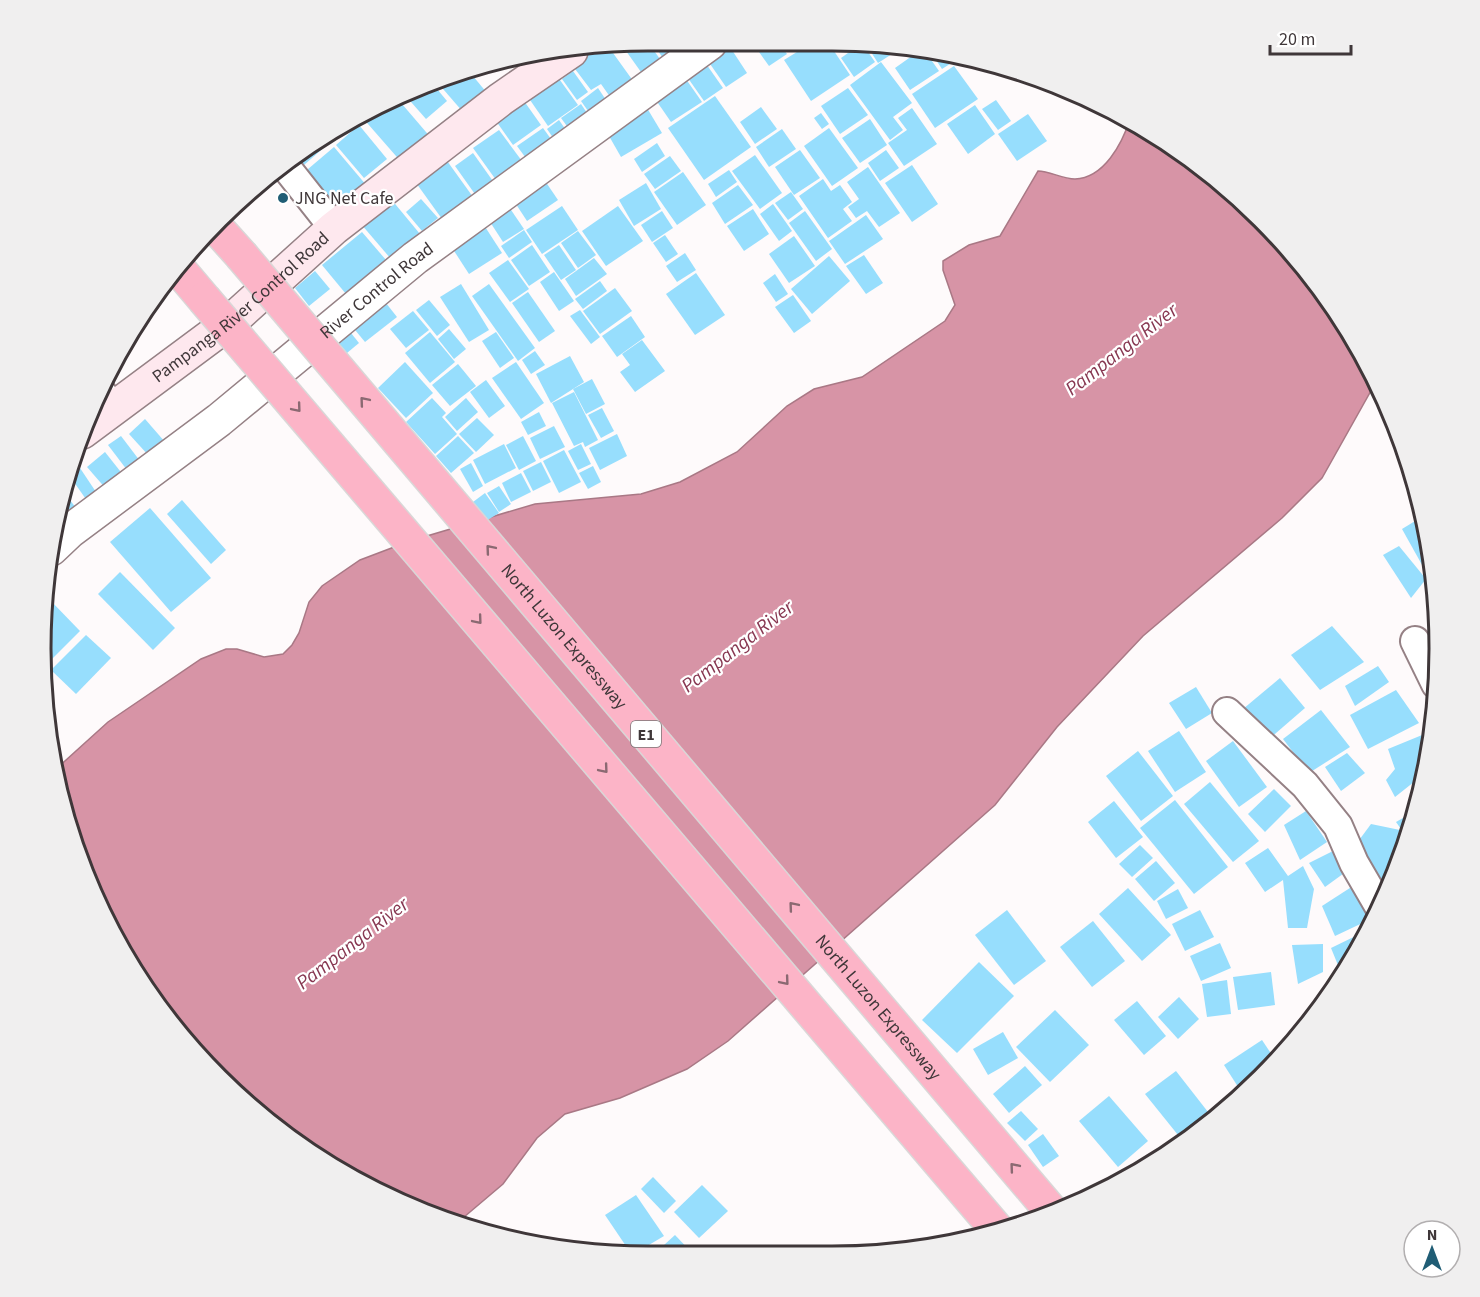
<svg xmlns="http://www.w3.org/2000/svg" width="1480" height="1297" font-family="'Source Sans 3',sans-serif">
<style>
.water{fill:#d794a6;stroke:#a97885;stroke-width:1.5}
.building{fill:#97defd}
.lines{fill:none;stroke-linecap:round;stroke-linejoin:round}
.minor-casing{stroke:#958185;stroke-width:32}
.tertiary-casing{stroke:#958185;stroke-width:36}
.secondary-casing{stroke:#958185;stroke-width:36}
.motorway-casing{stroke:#d9d7d7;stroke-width:36}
.minor{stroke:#fff;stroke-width:28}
.tertiary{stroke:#fff;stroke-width:33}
.secondary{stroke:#fee8ee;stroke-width:33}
.motorway{stroke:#fcb4c7;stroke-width:33}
.motorway-bridge-casing{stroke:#d9d7d7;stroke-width:36;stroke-linecap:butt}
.motorway-bridge{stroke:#fcb4c7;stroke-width:33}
.oneway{stroke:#8b6972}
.poi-dot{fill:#205d75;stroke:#fff;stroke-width:2}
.labels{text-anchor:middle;stroke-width:4.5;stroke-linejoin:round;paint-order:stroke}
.shield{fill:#fff;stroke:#797374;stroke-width:1.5}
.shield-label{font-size:16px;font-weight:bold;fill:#3f3739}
.poi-label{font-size:18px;fill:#3f3739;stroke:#fff;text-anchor:start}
.street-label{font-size:18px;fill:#3f3739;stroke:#fff}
.water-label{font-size:20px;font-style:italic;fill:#873751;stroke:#fff}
.rim{fill:none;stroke:#3f3739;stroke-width:3}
</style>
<rect width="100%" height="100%" fill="#fefafb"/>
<path class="water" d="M1130 119 1233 192 1314 279 1377 380 1322 478 1282 518 1143 636 1057 727 995 805 728 1041 687 1069 620 1098 565 1114 537 1138 503 1184 457 1223 380 1194 279 1131 191 1049 103 918 61 806 55 770 108 722 201 659 226 649H237L264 657 283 654 292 645 299 633 309 602 322 586 360 560 410 541 535 504 641 494 680 482 737 452 787 406 814 389 862 377 945 321 955 305 943 270V261L969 245 1000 236 1038 171C1050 171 1062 179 1075 179 1104 178 1122 144 1130 119Z"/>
<g class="building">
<polygon points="647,41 665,66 646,79 621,44"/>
<polygon points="651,41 689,42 665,61"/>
<polygon points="728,44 747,73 726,87 706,58"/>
<polygon points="754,45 781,46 787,54 769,66"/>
<polygon points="608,46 636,85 613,101 601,84 591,90 572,65 598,47"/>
<polygon points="805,47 832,48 850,75 811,101 784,60"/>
<polygon points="855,48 866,49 875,62 854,77 841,58"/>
<polygon points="869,49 889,50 892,54 878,63"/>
<polygon points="919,51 925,51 939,71 910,90 895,68"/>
<polygon points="930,51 946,52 953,62 942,69"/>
<polygon points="702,58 723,88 704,101 683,71"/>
<polygon points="881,62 912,103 893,117 903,130 890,140 850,85"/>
<polygon points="954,66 978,99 935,128 912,94"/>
<polygon points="468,70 487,93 463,112 437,82"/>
<polygon points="573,71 588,92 577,100 562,79"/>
<polygon points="681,72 702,102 671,122 651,93"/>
<polygon points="557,76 578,105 548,126 528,97"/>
<polygon points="432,83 447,101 426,119 404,94"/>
<polygon points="598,88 610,106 593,118 581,101"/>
<polygon points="848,88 868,115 840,134 821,106"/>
<polygon points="715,96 751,147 704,180 668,128"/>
<polygon points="396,97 432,139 403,164 361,116 379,103"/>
<polygon points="641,98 662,133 621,157 601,122"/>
<polygon points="996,100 1011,121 998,130 982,109"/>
<polygon points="524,101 541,125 513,145 496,121"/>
<polygon points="581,104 591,119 572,133 561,118"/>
<polygon points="975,105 995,134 968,154 947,124"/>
<polygon points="761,107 777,129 755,144 740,122"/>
<polygon points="912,108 937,144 904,166 888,143 907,130 898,118"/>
<polygon points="821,113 829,124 822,129 814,118"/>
<polygon points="1028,114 1047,141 1017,161 998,134"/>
<polygon points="360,116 296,172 289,164"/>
<polygon points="870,119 887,145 860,163 842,138"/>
<polygon points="559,120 570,136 558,145 547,129"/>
<polygon points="359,125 387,159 364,178 336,145"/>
<polygon points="543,128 556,146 531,165 517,146"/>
<polygon points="829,128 858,168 832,186 804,146"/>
<polygon points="782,129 796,149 769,167 756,147"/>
<polygon points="499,130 522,161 496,180 473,148"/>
<polygon points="657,143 665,156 642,172 634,159"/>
<polygon points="334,147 367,186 334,214 301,175"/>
<polygon points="800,150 820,178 794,195 775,167"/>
<polygon points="886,150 899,168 880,181 868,163"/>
<polygon points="473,153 495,184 477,197 455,166"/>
<polygon points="755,155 782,193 760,209 732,171"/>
<polygon points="670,156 681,171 655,189 644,174"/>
<polygon points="445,158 473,197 442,219 414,180"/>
<polygon points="912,165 938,204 912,222 885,183"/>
<polygon points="868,167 900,213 879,227 867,211 856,218 848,207 859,199 847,182"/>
<polygon points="729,170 737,182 716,197 708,184"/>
<polygon points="683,172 706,205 677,225 654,192"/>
<polygon points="541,175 558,200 527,221 510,195"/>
<polygon points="823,179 831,191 840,185 852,202 843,209 852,221 828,238 799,196"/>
<polygon points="646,183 661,209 634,226 619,200"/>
<polygon points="738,185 753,205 725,224 712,203"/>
<polygon points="791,192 803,209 788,220 775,203"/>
<polygon points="503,198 524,229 503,242 483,211"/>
<polygon points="391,199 420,234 391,259 361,224"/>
<polygon points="421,199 438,218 422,231 406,212"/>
<polygon points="773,204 792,231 779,241 760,214"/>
<polygon points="562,206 578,230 542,254 526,230"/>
<polygon points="618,206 643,241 606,266 582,231"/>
<polygon points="753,209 769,234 744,251 727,226"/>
<polygon points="662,211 673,228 652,242 641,225"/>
<polygon points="805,211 832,249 816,261 789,223"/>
<polygon points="866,215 883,239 845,264 829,241"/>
<polygon points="480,219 502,253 469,274 447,240"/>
<polygon points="524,230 532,242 509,258 501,246"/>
<polygon points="578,231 596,255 578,268 561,243"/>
<polygon points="362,232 386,260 346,294 322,265"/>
<polygon points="665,235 678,254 666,262 653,243"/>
<polygon points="794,236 815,266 789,283 769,254"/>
<polygon points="532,245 550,272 529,286 511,260"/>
<polygon points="559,245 576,270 561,280 544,255"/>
<polygon points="685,253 696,270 677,282 666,266"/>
<polygon points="864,255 883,283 866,294 846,266"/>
<polygon points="829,256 850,281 812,314 791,289"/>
<polygon points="594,258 607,274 576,296 565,279"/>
<polygon points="508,260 529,289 510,302 489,273"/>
<polygon points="315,271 330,289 309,306 295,288"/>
<polygon points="554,272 574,301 559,311 540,282"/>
<polygon points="696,273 725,315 695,335 666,294"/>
<polygon points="775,274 788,294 776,302 763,283"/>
<polygon points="600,281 607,291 583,309 575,299"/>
<polygon points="461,284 489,330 469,342 440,297"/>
<polygon points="489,284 535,348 518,361 472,296"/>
<polygon points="615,288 632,311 600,334 583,311"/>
<polygon points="528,292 555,331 539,342 512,303"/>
<polygon points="378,293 397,317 365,342 346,319"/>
<polygon points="793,295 811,321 794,333 775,307"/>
<polygon points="429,300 450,325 437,336 416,310"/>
<polygon points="580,310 600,337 591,344 570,316"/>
<polygon points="413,311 429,330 406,348 390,329"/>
<polygon points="631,316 645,337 617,357 602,336"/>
<polygon points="343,323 359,343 347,353 330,333"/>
<polygon points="449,329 466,349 454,359 438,339"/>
<polygon points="430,332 455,362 430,383 405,353"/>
<polygon points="496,332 514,358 500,368 482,341"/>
<polygon points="642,340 665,371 635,392 620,372 630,365 622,354"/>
<polygon points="535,351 545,365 531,374 522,360"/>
<polygon points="570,356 584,382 551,403 536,374"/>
<polygon points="405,362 433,393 406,418 378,388"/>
<polygon points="516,362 544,403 521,419 492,378"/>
<polygon points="458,364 476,386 450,406 432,385"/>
<polygon points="592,379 605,404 586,414 573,389"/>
<polygon points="486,380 505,406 489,418 470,392"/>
<polygon points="574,392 598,440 585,447 583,442 574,446 552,403"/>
<polygon points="432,398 446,413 442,417 457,434 435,454 406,422"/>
<polygon points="466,398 478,412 457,431 445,417"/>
<polygon points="602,408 614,431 601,438 588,415"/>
<polygon points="539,412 546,426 528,435 521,422"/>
<polygon points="477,418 494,435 476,452 459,434"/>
<polygon points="145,419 165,442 149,456 129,434"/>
<polygon points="554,426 565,447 540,459 530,438"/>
<polygon points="617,434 627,456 600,470 589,448"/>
<polygon points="121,436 140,461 127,470 108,445"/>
<polygon points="458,436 474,453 451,473 436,456"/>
<polygon points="523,436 536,461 519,470 506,445"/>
<polygon points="504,444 516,468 485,484 473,460"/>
<polygon points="581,444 591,464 578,470 568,451"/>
<polygon points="564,450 581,482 559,493 543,461"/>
<polygon points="105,452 124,476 107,490 87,467"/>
<polygon points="76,462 100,498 90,505 69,475"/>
<polygon points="541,462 551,482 533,491 523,471"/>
<polygon points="471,463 483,486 473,492 460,469"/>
<polygon points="593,466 601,482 588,489 579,473"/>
<polygon points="521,473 531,492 511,502 502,483"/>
<polygon points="499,486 511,504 499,512 487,493"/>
<polygon points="64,492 82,516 64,529 56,519"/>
<polygon points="485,493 499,513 486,521 473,502"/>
<polygon points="182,500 226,550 211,564 167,514"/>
<polygon points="150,508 211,578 171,612 110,542"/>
<polygon points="1420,518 1424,523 1433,579 1431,581 1402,529"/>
<polygon points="1399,546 1426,579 1411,598 1383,555"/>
<polygon points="120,572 175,628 153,650 98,594"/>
<polygon points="48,598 80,631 45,666 43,664"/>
<polygon points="1332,626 1364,662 1320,690 1291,655"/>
<polygon points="86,635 111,658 76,694 51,670"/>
<polygon points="1378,666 1389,682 1355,706 1345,686"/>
<polygon points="1280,678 1305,708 1269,739 1243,709"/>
<polygon points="1196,687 1212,713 1186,729 1169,703"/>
<polygon points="1396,690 1419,723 1368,749 1350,715"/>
<polygon points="1321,710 1350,747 1309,773 1283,739"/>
<polygon points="1179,731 1206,772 1175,792 1148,751"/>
<polygon points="1427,733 1432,738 1424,774 1395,797 1386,780 1395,769 1388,749"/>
<polygon points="1233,741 1267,787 1239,807 1206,761"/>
<polygon points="1138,751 1173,796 1141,821 1106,776"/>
<polygon points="1347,753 1365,773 1341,791 1325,767"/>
<polygon points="1210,782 1259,841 1233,862 1184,804"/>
<polygon points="1274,789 1291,806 1265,832 1248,814"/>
<polygon points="1175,800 1228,867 1194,894 1140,828"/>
<polygon points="1114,801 1143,837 1116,858 1088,822"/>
<polygon points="1306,811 1327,842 1300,860 1284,825"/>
<polygon points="1415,811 1411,830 1408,839 1396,822"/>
<polygon points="1371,824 1400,830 1404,850 1394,874 1374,884 1354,847"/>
<polygon points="1140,845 1153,858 1132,877 1119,864"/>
<polygon points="1268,848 1288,876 1303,866 1314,889 1307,928 1288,928 1283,880 1265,892 1245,863"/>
<polygon points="1333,851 1347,871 1325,887 1309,863"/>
<polygon points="1156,861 1175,883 1154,901 1135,879"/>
<polygon points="1353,886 1373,918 1335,936 1322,906"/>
<polygon points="1128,888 1171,935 1142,961 1099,914"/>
<polygon points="1178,889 1188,908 1166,919 1157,901"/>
<polygon points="1007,910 1046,961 1014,985 975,935"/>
<polygon points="1200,910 1214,937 1185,951 1172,924"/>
<polygon points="1093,921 1125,961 1092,987 1060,947"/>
<polygon points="1368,930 1358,952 1342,975 1331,948"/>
<polygon points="1220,943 1231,968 1201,981 1190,956"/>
<polygon points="1323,944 1323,972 1298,984 1292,945"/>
<polygon points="979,962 1014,996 957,1053 922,1020"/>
<polygon points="1271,972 1275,1005 1238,1010 1233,977"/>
<polygon points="1227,980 1231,1014 1207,1017 1202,984"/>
<polygon points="1179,997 1199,1019 1178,1039 1158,1017"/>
<polygon points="1137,1001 1166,1036 1144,1055 1114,1020"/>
<polygon points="1055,1010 1089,1045 1050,1082 1016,1047"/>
<polygon points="1003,1032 1018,1058 988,1075 973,1049"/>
<polygon points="1262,1040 1276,1061 1242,1093 1224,1065"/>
<polygon points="1025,1066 1042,1085 1009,1113 993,1094"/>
<polygon points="1176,1071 1208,1112 1178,1135 1145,1094"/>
<polygon points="1109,1096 1148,1141 1118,1167 1079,1121"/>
<polygon points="1021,1111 1038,1129 1025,1141 1007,1123"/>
<polygon points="1043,1134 1059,1156 1043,1167 1028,1145"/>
<polygon points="653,1177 676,1201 664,1213 641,1189"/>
<polygon points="702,1185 728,1211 699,1238 674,1212"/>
<polygon points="636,1195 664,1236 632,1255 605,1215"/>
<polygon points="675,1235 694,1255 653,1255"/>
</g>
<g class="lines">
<defs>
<g id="minor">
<polyline points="285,166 334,228"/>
<polyline points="101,392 114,409"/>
<polyline points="1415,641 1436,684"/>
<polyline points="1227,712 1305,785 1338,826 1354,863 1379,906"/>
</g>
<g id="tertiary">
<path id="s1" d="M51 549 70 531 219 420 415 258 710 43"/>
</g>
<g id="secondary">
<path id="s2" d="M82 432 230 322 334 228 501 99 571 51"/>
</g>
<g id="motorway">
<polyline points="215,226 241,255"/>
<polyline points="177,267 204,299"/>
</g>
</defs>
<use href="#minor" class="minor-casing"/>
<use href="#tertiary" class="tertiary-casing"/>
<use href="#secondary" class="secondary-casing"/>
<use href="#motorway" class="motorway-casing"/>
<use href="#minor" class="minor"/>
<use href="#tertiary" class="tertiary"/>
<use href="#secondary" class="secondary"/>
<use href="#motorway" class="motorway"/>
<defs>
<g id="motorway-bridge">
<path id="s3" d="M241 255 1052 1212"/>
<polyline points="204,299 999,1232"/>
</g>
</defs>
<use href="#motorway-bridge" class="motorway-bridge-casing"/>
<use href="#motorway-bridge" class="motorway-bridge"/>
</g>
<defs><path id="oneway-chevron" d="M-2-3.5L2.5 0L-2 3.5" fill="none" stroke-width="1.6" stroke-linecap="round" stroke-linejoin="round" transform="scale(1.5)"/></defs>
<g class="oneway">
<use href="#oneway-chevron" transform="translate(364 401) rotate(-130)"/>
<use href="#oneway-chevron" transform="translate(297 408) rotate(50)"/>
<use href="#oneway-chevron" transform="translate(490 549) rotate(-130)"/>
<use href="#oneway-chevron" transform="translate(478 620) rotate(50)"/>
<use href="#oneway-chevron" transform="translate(604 769) rotate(50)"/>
<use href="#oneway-chevron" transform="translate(793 906) rotate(-130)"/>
<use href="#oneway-chevron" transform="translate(785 981) rotate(50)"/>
<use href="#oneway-chevron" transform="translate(1014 1167) rotate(-130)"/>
</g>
<circle class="poi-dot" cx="283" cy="198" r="6"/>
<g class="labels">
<rect class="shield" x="631" y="721" width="30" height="26" rx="4.5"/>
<g class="shield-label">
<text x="646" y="740">E1</text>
</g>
<g class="poi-label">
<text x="295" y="204">JNG Net Cafe</text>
</g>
<g class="street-label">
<text dy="6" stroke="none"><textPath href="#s1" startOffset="416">River Control Road</textPath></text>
<text dy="6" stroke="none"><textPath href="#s2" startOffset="202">Pampanga River Control Road</textPath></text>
<text dy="6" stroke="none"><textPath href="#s3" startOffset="500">North Luzon Expressway</textPath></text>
<text dy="6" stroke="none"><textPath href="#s3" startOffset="986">North Luzon Expressway</textPath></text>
</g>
<g class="water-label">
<text transform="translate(1121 349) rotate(-38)" y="7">Pampanga River</text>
<text transform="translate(737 646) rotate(-38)" y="7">Pampanga River</text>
<text transform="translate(352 943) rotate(-38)" y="7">Pampanga River</text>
</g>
</g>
<path d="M0 0H1480V1297H0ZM648 51H832A597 597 0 0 1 1429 648V649A597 597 0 0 1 832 1246H648A597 597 0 0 1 51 649V648A597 597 0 0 1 648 51Z" fill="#f0efef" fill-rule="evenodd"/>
<path class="rim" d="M648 51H832A597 597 0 0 1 1429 648V649A597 597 0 0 1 832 1246H648A597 597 0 0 1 51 649V648A597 597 0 0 1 648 51Z"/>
<g transform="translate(1432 1249)"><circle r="28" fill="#ffffff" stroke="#b2afb0" stroke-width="1.5"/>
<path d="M0-4.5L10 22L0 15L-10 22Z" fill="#205d75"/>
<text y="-9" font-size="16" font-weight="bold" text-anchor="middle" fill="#3f3739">N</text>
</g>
<path d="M1270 45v9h81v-9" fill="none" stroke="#3f3739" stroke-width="3"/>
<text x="1279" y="45" font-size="18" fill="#3f3739" stroke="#ffffff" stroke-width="4.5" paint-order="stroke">20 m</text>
</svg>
